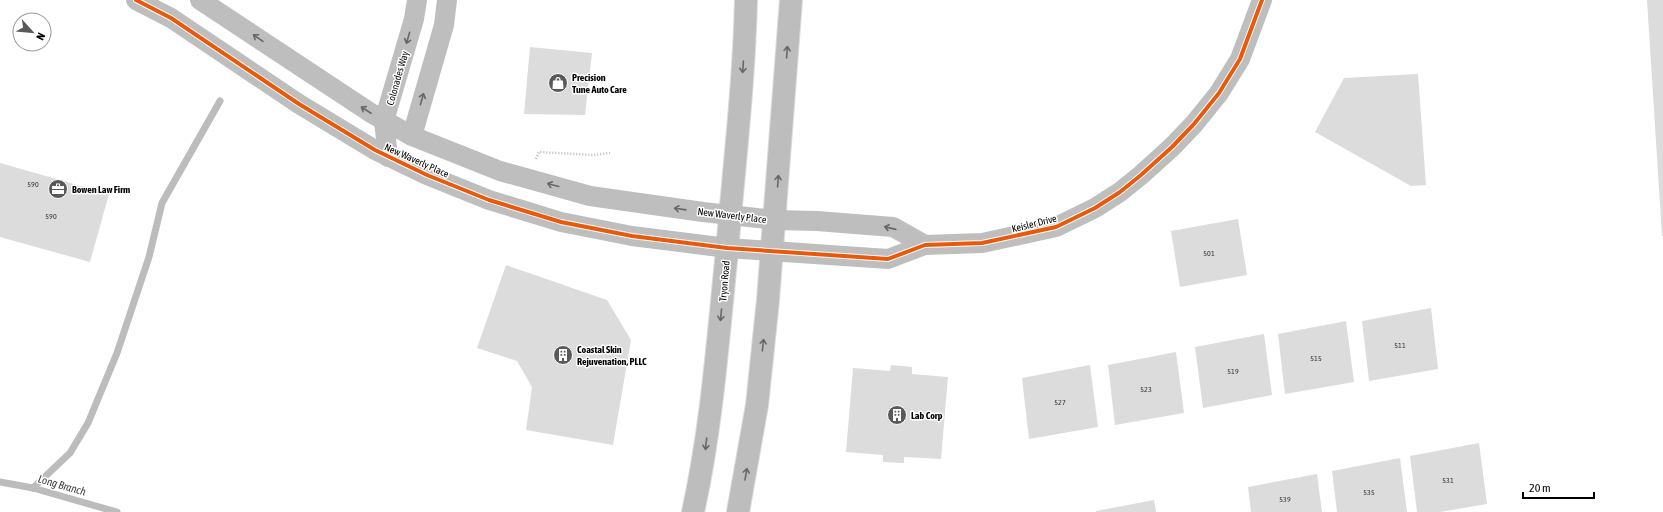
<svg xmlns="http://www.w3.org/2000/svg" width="1663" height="512" font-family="'Asap Condensed',sans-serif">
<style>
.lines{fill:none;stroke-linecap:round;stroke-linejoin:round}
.stream{stroke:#bcbcbc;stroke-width:7}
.building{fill:#dcdcdc}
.primary-casing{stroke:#dbdbdb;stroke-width:24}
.path{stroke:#b8b8b8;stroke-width:2.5;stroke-dasharray:1 2;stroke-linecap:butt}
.minor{stroke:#bebebe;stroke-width:20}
.primary{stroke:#bdbdbd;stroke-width:22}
.cycleway-casing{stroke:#fff;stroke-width:6}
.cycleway{stroke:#e8590c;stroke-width:4}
.oneway{stroke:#686868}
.labels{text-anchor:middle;stroke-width:3;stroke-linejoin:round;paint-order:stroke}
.number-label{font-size:8px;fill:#373737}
.poi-label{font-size:10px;font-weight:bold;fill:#000;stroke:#fff;text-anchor:start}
.street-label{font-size:10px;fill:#000;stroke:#fff}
.water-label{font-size:11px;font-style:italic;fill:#404040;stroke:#fff}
</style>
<rect width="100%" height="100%" fill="#fff"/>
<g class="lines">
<g class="stream">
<polyline points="0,482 33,488 117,512"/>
<polyline points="33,488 70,453 88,423 117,353 149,257 162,203 220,101"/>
</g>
</g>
<g class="building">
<polygon points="1647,0 1663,0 1663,236 1662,236"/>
<polygon points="530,47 592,53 585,115 524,114"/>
<polygon points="1418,74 1426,185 1411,186 1315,132 1344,78"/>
<polygon points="0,163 109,194 90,262 0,237"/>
<polygon points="1238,219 1247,275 1180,287 1171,231"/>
<polygon points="506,265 607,300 631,340 613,445 526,430 532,387 517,361 477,348"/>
<polygon points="1431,308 1438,369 1369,381 1362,321"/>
<polygon points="1346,321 1354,382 1285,394 1278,334"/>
<polygon points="1264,334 1272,395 1203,408 1195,347"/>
<polygon points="1176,352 1184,413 1115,425 1108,365"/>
<polygon points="891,365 912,367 912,374 948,377 941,459 904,457 904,463 883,462 883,455 846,452 853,368 890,371"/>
<polygon points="1090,365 1098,427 1029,439 1022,378"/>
<polygon points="1479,443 1487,504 1440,512 1417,512 1410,456"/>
<polygon points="1400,458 1407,512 1337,512 1332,471"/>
<polygon points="1317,474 1322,512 1251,512 1248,487"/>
<polygon points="1154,500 1156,512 1096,512 1096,511"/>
</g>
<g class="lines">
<defs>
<g id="primary">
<path d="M693 512C712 426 718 338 727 251 734 167 744 84 746 0"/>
<polyline points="738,512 757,405 768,300 791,0"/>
</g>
</defs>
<use href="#primary" class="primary-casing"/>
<polyline class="path" points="536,159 539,152 593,155 610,153"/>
<g class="minor">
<polyline points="136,0 171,18 299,104 375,150 427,175 489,200 561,222 632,236 727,248 888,259 925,245 982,243 1056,227 1095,208 1120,192 1141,175 1172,147 1194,124 1219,93 1240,59 1262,0"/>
<polyline points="200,0 371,113 412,136 500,171 590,196 703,212 775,220 817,221 893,227 925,245"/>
<polyline points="412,136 444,25 447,0"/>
<polyline points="388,157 384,121 414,19 417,0"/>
</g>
<use href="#primary" class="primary"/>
<defs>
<polyline id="cycleway" points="136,0 171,18 299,104 375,150 427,175 489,200 561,222 632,236 727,248 888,259 925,245 982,243 1056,227 1095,208 1120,192 1141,175 1172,147 1194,124 1219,93 1240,59 1262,0"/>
</defs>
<use href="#cycleway" class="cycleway-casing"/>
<use href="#cycleway" class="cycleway"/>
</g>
<defs><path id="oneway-shaft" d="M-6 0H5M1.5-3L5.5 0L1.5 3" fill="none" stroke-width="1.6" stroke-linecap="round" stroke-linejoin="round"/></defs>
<g class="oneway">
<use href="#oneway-shaft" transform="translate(258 38) rotate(-145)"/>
<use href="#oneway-shaft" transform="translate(408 38) rotate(106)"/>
<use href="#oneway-shaft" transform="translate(787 52) rotate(-86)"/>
<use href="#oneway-shaft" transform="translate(743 67) rotate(94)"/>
<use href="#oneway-shaft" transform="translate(422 99) rotate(-74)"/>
<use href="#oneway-shaft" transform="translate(366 110) rotate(-147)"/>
<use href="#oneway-shaft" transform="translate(778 181) rotate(-86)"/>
<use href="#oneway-shaft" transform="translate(553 185) rotate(-165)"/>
<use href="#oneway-shaft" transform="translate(680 209) rotate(-172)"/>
<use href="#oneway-shaft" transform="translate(890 228) rotate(-167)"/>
<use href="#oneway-shaft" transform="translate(721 315) rotate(95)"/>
<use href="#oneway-shaft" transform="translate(763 345) rotate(-84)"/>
<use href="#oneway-shaft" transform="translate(706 444) rotate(97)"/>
<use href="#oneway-shaft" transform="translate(746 474) rotate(-80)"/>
</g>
<defs>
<symbol id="shop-disc" viewBox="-11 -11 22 22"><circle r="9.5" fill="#595959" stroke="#fff"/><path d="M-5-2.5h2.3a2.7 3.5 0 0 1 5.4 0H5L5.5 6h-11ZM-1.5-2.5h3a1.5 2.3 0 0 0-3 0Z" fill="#fff"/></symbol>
<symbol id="office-disc" viewBox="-11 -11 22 22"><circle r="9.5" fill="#595959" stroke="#fff"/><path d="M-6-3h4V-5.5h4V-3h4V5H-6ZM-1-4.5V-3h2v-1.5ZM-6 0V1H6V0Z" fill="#fff"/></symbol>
<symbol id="building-disc" viewBox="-11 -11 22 22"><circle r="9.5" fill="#595959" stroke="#fff"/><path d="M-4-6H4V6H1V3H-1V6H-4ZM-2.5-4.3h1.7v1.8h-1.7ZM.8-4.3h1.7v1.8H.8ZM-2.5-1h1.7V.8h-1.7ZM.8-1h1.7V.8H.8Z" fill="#fff"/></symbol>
</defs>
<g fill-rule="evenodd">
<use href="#shop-disc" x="547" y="72" width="22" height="22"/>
<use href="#office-disc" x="47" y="178" width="22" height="22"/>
<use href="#building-disc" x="552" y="344" width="22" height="22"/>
<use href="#building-disc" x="886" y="404" width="22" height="22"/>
</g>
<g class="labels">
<g class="number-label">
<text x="33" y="187">590</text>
<text x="51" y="219">590</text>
<text x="1209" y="256">501</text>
<text x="1400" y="348">511</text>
<text x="1316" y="361">515</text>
<text x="1233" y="374">519</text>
<text x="1146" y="392">523</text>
<text x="1060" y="405">527</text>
<text x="1448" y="483">531</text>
<text x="1369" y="495">535</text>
<text x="1285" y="502">539</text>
</g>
<g class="poi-label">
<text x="572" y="81">Precision<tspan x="572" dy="12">Tune Auto Care</tspan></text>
<text x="72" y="193">Bowen Law Firm</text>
<text x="577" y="353">Coastal Skin<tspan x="577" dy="12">Rejuvenation, PLLC</tspan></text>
<text x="911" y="419">Lab Corp</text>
</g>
<g class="street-label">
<text transform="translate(397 78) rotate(-74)" y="4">Colonades Way</text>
<text transform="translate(417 160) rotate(24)" y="4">New Waverly Place</text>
<text transform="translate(732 215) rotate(7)" y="4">New Waverly Place</text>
<text transform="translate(1034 223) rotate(-14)" y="4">Keisler Drive</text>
<text transform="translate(724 281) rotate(-85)" y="4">Tryon Road</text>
</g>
<g class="water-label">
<text transform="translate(62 485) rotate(16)" y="4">Long Branch</text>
</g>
</g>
<g transform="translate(32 32) rotate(117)"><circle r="19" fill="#ffffff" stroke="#999999"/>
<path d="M0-3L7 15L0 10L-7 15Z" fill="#595959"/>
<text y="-6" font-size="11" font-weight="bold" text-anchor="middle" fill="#000000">N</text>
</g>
<path d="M1523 492v6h71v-6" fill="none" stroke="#000000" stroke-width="2"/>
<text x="1529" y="492" font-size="12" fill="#000000" stroke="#ffffff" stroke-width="3" paint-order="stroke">20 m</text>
</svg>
